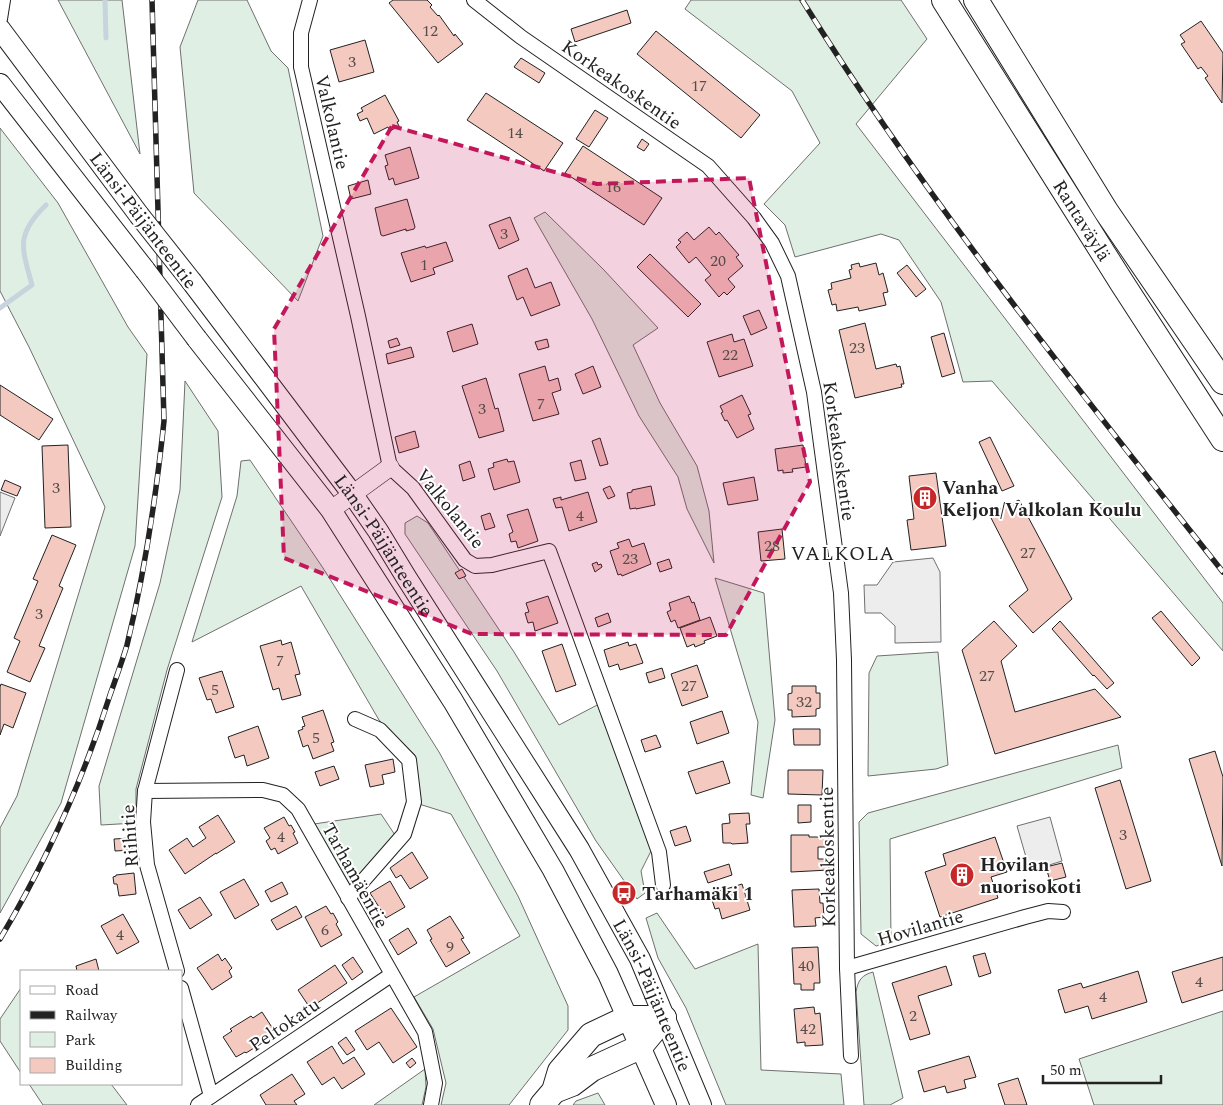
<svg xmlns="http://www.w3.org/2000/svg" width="1223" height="1105" font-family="Spectral,serif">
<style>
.green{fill:#e0efe3;stroke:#6f6f6f}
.parking{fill:#ededed;stroke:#6f6f6f}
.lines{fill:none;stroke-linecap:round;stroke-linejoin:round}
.stream{stroke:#c7d3dd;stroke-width:5}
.building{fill:#f3c9c0;stroke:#222}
.minor-casing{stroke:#222;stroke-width:16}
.tertiary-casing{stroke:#222;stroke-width:19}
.secondary-casing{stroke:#222;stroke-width:22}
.trunk-casing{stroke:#222;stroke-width:26}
.minor{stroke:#fff;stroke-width:14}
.tertiary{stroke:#fff;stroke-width:18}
.secondary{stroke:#fff;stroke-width:20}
.trunk{stroke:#fff;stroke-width:24}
.rail-casing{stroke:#222;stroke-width:5.5}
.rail{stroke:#fff;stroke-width:4;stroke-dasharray:11;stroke-linecap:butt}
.secondary-bridge-casing{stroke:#222;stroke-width:22;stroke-linecap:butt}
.secondary-bridge{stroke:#fff;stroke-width:20}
.marked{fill:#c2185b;fill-opacity:0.2;stroke:#c2185b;stroke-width:4;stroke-dasharray:10 6;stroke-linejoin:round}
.labels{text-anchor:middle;stroke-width:4;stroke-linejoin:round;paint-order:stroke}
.number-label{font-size:16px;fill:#564c4a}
.street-label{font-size:19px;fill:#222;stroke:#fff}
.poi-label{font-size:19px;font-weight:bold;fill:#222;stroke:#fff;text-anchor:start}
.neighbourhood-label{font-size:20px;letter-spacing:1px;fill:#222;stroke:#fff}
</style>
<rect width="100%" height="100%" fill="#fff"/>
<g class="green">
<polygon points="58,0 122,0 140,154"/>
<polygon points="198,0 247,0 271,51 288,68 323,236 298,301 194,193 180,47"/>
<polygon points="691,0 901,0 927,39 856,124 1223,603 1223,651 992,381 963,382 941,302 899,240 881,234 795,257 785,225 764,204 820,143 792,91 685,9"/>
<polygon points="0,128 58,203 128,327 147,354 135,546 61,803 0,913 0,828 17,796 105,507 29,347 0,291"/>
<polygon points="545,212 603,269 658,328 633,345 660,403 697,466 709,511 714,563 687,509 678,477 639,416 592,319 534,218"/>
<polygon points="185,381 218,431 222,497 167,670 136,789 136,823 101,825 99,786 160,583 180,490"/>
<polygon points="250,460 323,568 439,752 518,896 568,1006 568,1030 509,1105 441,1105 446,1083 433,1029 414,997 520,936 451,814 419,804 415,755 379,720 301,586 192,642 237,496 241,461"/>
<polygon points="417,516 428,523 514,652 559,725 601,703 651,851 641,871 645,893 637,899 596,841 497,671 405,534 405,523"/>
<polygon points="715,578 764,593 775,720 763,798 751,795 758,722"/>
<polygon points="938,652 948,765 936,769 868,776 869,673 877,656"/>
<polygon points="1118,745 1122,768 890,839 891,942 876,946 861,934 859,822 868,813"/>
<polygon points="381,814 395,835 350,885 314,824"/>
<polygon points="657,913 695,969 758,944 761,1070 841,1074 844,1105 726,1105 686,1008 658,958 646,918"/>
<path d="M873 972 903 1098 890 1105H864L856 992C858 980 862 975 873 972Z"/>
<polygon points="21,988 21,1073 0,1041 0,1019"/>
<polygon points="1223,1011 1223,1105 1094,1105 1079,1059"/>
<polygon points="425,1069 426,1087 422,1105 374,1105"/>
<polygon points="29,1084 111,1084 127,1105 43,1105"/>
<polygon points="598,1093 605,1105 573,1105 576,1101"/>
</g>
<g class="parking">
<polygon points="0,492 15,498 0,536"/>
<polygon points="933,558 940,572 941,642 895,643 895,626 881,613 865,613 864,585 877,585 893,562"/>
<polygon points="1050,817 1062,861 1030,871 1017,826"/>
</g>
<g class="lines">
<g class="stream">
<polyline points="105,0 106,38"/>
<path d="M0 308 32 285C22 248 15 235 46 205"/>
</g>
</g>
<g class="building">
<polygon points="393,0 427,0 432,5 430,7 438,16 439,15 454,36 455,34 463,44 438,63 389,3"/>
<polygon points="627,10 631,23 575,42 571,29"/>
<polygon points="1201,21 1223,53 1222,103 1205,78 1208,76 1201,67 1198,69 1181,44 1185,42 1180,35"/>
<polygon points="656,31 760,115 741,138 637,54"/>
<polygon points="365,40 374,72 339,82 330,50"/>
<polygon points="521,58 545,73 539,83 514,67"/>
<polygon points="486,93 563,143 544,171 467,120"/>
<polygon points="385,95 399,121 397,122 399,126 390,131 388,127 374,134 367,118 360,121 357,114 363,111 361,108"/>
<polygon points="595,110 608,118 589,147 576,139"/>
<polygon points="642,139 649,144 644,151 637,147"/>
<polygon points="583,146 662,198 644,225 565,173"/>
<polygon points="410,147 419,178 395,185 393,178 389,180 385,166 388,165 385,155"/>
<polygon points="368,180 371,194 351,199 348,186"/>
<polygon points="407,199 415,227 414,229 406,231 406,229 383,236 381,235 375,208"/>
<polygon points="510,217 519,240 499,249 489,225"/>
<polygon points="709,227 716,235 719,232 739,255 736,257 743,266 728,279 735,287 727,295 724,292 719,297 705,280 711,275 696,257 689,263 676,247 681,242 678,240 687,232 694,240"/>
<polygon points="446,242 453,261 433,268 435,274 411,282 401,253 425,246 426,248"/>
<polygon points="650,254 701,304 688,317 637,267"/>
<polygon points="859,263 860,267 876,263 879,275 883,273 888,292 883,293 886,305 859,311 858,307 837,311 836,304 832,305 828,290 832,289 831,283 851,278 849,270 852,269 851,265"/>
<polygon points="907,265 926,289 916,297 897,273"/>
<polygon points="527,268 535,288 551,282 560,305 531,316 523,297 517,300 508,276"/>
<polygon points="759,310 767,328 751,335 743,316"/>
<polygon points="865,323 876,369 896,364 897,367 900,366 904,384 901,384 902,387 855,398 839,330"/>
<polygon points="472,324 478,344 453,352 447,332"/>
<polygon points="944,333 955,373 942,377 931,337"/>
<polygon points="732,334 734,342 744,339 753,366 719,377 707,342"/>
<polygon points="397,338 400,345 390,348 388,341"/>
<polygon points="547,339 549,347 538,350 535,342"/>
<polygon points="411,347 414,357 388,364 386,354"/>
<polygon points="545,366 549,381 558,378 561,390 552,393 559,414 533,421 519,374"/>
<polygon points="593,366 601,387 583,394 575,374"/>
<polygon points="486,378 495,409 498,408 504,431 479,438 462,386"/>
<polygon points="0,385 53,419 39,440 0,415"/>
<polygon points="742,395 751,414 748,415 754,429 737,438 727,420 725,421 721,413 723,412 720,406"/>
<polygon points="415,431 419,447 399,453 395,437"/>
<polygon points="990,437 1014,486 1002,491 979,442"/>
<polygon points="600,438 608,464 600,466 592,441"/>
<polygon points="68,445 71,527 45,528 42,446"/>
<polygon points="803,445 806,467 792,469 793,472 783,473 783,470 778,471 775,449"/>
<polygon points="507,459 508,462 514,461 520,482 494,490 488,469 494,467 493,463"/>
<polygon points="581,460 586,479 575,481 570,463"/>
<polygon points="470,461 475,477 463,481 459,465"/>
<polygon points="936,473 946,546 911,550 907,520 914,519 909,476"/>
<polygon points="754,477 758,500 728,505 723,483"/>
<polygon points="5,480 21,487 17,496 1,490"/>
<polygon points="610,486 615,496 608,499 603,489"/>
<polygon points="651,486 655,505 636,509 636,508 630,509 627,493 632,492 632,490"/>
<polygon points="588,492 597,522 569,531 562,507 556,508 553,499 561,497 561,500"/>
<polygon points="1019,500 1072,599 1033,633 1009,606 1028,590 989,514"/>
<polygon points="528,509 538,541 518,548 516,541 511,542 509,534 513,532 507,515"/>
<polygon points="490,513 495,527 485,530 481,516"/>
<polygon points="782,529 785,559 761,561 758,532"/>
<polygon points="52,535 76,545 59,586 63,588 39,646 45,648 30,682 7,672 20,641 14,638 38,581 33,579"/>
<polygon points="629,539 632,547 644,543 651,564 622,576 621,574 618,575 610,551 619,548 617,543"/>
<polygon points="669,559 672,568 660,572 657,563"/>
<polygon points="597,562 598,565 601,564 602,567 595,572 592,564"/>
<polygon points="462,569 466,576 459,579 455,573"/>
<polygon points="548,596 558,623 535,631 533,622 528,623 525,613 529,612 526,603"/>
<polygon points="689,596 692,603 694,602 700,620 678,628 675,620 671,622 667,612 671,610 669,603"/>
<polygon points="1161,611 1200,658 1192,666 1152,618"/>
<polygon points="608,613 611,622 598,627 595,618"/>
<polygon points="710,617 717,636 704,641 705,643 695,647 694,644 687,647 680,628"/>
<polygon points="994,621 1017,646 1001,661 1015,712 1095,689 1121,717 995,754 962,650"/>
<polygon points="1060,621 1114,683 1107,689 1094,675 1093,676 1052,629"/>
<polygon points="281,640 282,645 291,642 300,674 295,675 301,695 282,700 279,688 273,690 260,646"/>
<polygon points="628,642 629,646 636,644 643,663 620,670 618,664 609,667 604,650"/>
<polygon points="562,644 576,685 556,692 542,651"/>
<polygon points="697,665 708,697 682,706 671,674"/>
<polygon points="662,668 665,678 649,683 646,673"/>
<polygon points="222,671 234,707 216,713 211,699 207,700 199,678"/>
<polygon points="1,684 26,693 13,728 4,724 0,735 0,687"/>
<polygon points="792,686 816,686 816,693 820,693 820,708 816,709 816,716 792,717 792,710 788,710 788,694 792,693"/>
<polygon points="323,710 334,742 331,743 334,751 313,759 308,745 303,747 298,731 303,729 302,727 305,726 302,717"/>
<polygon points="722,711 729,733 697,744 690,722"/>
<polygon points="258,726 269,758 247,766 244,755 235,758 228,737"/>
<polygon points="793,729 820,729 820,745 794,745"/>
<polygon points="656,735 661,747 645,752 641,740"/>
<polygon points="1215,751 1223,777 1222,866 1189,759"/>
<polygon points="393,759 395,772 382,775 384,784 370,787 365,765"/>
<polygon points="723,761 730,783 696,794 688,772"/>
<polygon points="334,766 339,779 320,786 315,772"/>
<polygon points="788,770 823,770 822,795 788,794"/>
<polygon points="1120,780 1151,881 1126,889 1095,788"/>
<polygon points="798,805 811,805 811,822 798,823"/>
<polygon points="749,813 750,824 746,824 748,843 732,844 731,843 723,843 722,824 730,823 729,814"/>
<polygon points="218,815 235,842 216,854 216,853 185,874 169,850 187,838 193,847 206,838 199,827"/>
<polygon points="284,817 289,826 291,825 295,832 293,833 298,843 278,854 275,848 271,850 266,841 270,838 264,828"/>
<polygon points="686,826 691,841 675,846 670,831"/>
<polygon points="791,835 809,835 809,837 829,837 829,847 818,847 818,859 829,859 829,870 791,872"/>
<polygon points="995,837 1007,872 991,877 998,898 940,917 925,872 946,865 943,854"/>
<polygon points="131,838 132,850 115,851 114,839"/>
<polygon points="412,852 428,878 410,889 401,875 396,878 390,868"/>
<polygon points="1062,863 1066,877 1050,881 1046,867"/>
<polygon points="729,864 732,875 708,883 704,872"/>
<polygon points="134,873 136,894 119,896 117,884 114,884 113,877 116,876 116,875"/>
<polygon points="244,879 259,905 235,919 220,892"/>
<polygon points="390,881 405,907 386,918 370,893"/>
<polygon points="282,882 288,894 271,902 265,891"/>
<polygon points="742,884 750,910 722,919 719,908 715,909 710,894"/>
<polygon points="819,889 820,903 823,903 824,917 815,918 816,926 794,927 792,890"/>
<polygon points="200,897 212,915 190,929 178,910"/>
<polygon points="296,906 302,917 277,930 271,920"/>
<polygon points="326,906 331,914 333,913 338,922 336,924 342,935 321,947 305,917"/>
<polygon points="123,914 139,942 117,954 101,926"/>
<polygon points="450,916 464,938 461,939 470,953 446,967 430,940 432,939 427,930"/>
<polygon points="408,928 417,943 398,955 389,940"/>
<polygon points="818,947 820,983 814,983 814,990 801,990 801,984 794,984 792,948"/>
<polygon points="985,953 991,973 979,977 973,956"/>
<polygon points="218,954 222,961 225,958 232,968 229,971 232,977 212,990 197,968"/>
<polygon points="353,957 363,972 352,980 342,965"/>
<polygon points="1223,957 1223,990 1182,1003 1172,972"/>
<polygon points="96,959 99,971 77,971 76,966"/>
<polygon points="335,965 347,983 310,1008 298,990"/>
<polygon points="946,966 952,985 918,996 930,1034 910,1040 892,983"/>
<polygon points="1138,971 1147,1002 1092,1019 1088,1006 1065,1013 1058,990 1081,983 1083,988"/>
<polygon points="814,1007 815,1014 820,1013 823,1045 805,1046 805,1042 797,1043 794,1009"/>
<polygon points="391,1008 417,1047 393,1063 379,1042 367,1050 355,1031"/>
<polygon points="262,1012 275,1032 266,1038 267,1040 246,1053 245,1052 236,1057 223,1037 232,1031 230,1029 251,1016 253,1018"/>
<polygon points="346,1037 355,1050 347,1055 338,1043"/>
<polygon points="332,1046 343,1064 354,1057 365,1074 342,1089 334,1077 322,1085 307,1062"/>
<polygon points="969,1056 976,1077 964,1080 966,1088 947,1093 945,1086 924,1092 918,1071"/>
<polygon points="412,1058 416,1063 410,1068 406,1063"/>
<polygon points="292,1074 305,1094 294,1101 297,1105 266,1105 260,1095"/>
<polygon points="1018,1078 1027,1105 1005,1105 998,1084"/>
</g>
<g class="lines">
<defs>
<g id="minor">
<polyline points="310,0 301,33 301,67 358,316 390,467 413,488 465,560 475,566 492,565 549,551 659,852 663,885"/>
<polyline points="474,0 521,37 708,166 754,218 772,243 788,276 814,392 841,593 844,660 847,968 851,1056"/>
<polyline points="0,19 3,0"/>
<polyline points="145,791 263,790 283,795 298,809 425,1032 435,1083 431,1105"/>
<polyline points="348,898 404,834 414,802 409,760 380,730 355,719"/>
<polyline points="847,968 1025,917 1048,911 1063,912"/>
<polyline points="177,971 147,865 143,822 145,791 177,670"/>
<polyline points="181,988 211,1096"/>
<polyline points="198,1105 391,975"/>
</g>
<polyline id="tertiary" points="331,510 390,467"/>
<g id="secondary">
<polyline points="0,29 139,215"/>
<polyline points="0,84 145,270"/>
<path id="s1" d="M192 282 353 495 378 531 406 577 579 849 640 959 701 1105"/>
<polyline points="197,339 331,510 453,701 553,870 608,974 666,1105"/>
</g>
<g id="trunk">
<path id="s2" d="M944 0 1122 283 1223 439"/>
<polyline points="976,0 1106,211 1223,382"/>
<polyline points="554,1091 572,1084 592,1069 640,1047 664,1018"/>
<polyline points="542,1105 554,1091 560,1071 591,1035 627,1018 664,1018"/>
</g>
</defs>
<use href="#minor" class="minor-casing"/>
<use href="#tertiary" class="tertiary-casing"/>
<use href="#secondary" class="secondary-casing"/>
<use href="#trunk" class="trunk-casing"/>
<use href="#minor" class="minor"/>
<use href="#tertiary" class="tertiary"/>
<use href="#secondary" class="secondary"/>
<use href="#trunk" class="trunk"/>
<defs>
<g id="rail">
<path d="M802 0C927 201 1076 387 1223 572"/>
<path d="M0 939C46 862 83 780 110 695 116 678 122 662 127 645 145 571 156 497 164 421L152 0"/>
</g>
</defs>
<use href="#rail" class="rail-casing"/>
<use href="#rail" class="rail"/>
<defs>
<g id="secondary-bridge">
<polyline points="139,215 192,282"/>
<polyline points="145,270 197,339"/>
</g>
</defs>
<use href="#secondary-bridge" class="secondary-bridge-casing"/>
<use href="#secondary-bridge" class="secondary-bridge"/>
</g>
<path class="marked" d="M392 126 597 184 749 178 810 482 726 635 472 634 284 558 274 329Z"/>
<defs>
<symbol id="building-disc" viewBox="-11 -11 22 22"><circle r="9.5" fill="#c62828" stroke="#fff"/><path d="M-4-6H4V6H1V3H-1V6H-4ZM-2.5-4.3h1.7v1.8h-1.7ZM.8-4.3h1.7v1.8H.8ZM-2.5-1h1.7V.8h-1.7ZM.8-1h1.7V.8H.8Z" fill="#fff"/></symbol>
<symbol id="bus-disc" viewBox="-11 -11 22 22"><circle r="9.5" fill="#c62828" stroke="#fff"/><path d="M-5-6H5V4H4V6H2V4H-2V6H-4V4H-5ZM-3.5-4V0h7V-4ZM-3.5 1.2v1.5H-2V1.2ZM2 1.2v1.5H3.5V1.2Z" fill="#fff"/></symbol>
</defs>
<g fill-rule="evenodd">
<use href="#building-disc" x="911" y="484" width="28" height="28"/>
<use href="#building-disc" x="948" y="861" width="28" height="28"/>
<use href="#bus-disc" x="610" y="879" width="28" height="28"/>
</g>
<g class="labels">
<g class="number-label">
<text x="430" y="36">12</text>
<text x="352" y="67">3</text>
<text x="699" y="91">17</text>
<text x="515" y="138">14</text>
<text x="613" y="192">16</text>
<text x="504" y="239">3</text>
<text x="718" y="266">20</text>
<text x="424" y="270">1</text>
<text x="857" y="353">23</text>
<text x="730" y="360">22</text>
<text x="541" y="409">7</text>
<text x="482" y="414">3</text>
<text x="56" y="493">3</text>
<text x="580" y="521">4</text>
<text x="772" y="551">28</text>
<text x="1028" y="558">27</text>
<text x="630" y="564">23</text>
<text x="39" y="619">3</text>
<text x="280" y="666">7</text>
<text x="987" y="681">27</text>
<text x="689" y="691">27</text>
<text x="215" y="695">5</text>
<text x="804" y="707">32</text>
<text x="316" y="743">5</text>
<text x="1123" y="840">3</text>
<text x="281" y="842">4</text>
<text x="325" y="935">6</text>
<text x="120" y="940">4</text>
<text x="450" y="952">9</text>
<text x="806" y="971">40</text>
<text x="1199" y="987">4</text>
<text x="1103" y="1002">4</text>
<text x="913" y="1021">2</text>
<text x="808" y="1034">42</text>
</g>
<g class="street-label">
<text transform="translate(622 84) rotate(35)" y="7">Korkeakoskentie</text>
<text transform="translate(333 122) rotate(77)" y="7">Valkolantie</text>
<text transform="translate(144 220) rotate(53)" y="7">Länsi-Päijänteentie</text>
<text dy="7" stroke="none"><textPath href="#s2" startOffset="260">Rantaväylä</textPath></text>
<text transform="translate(840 451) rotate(82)" y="7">Korkeakoskentie</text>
<text transform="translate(451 508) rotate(51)" y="7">Valkolantie</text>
<text dy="7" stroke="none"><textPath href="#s1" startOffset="326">Länsi-Päijänteentie</textPath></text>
<text transform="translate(129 836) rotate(-94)" y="7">Riihitie</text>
<text transform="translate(827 857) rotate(-91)" y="7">Korkeakoskentie</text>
<text transform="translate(356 875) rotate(61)" y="7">Tarhamäentie</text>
<text transform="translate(920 927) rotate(-16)" y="7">Hovilantie</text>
<text dy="7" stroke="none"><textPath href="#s1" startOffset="851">Länsi-Päijänteentie</textPath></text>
<text transform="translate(284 1024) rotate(-34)" y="7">Peltokatu</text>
</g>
<g class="poi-label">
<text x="942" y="494">Vanha<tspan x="942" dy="22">Keljon/Valkolan Koulu</tspan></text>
<text x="980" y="871">Hovilan<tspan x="980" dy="22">nuorisokoti</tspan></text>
<text x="642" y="900">Tarhamäki 1</text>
</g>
<g class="neighbourhood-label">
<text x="843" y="560">VALKOLA</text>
</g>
</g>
<rect x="20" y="970" width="162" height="115" fill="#ffffff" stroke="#a7a7a7"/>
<rect x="30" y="986" width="25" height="8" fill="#ffffff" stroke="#a7a7a7"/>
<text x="65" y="995" font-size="15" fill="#222222">Road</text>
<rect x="30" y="1011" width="25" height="8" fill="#222222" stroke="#a7a7a7"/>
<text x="65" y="1020" font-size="15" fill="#222222">Railway</text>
<rect x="30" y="1032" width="25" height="15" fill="#e0efe3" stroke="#a7a7a7"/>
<text x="65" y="1045" font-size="15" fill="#222222">Park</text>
<rect x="30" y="1058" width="25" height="15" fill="#f3c9c0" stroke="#a7a7a7"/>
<text x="65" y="1070" font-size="15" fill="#222222">Building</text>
<path d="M1043 1075v8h118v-8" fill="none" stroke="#222222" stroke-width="2.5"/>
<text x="1050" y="1075" font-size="15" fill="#222222" stroke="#ffffff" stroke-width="4" paint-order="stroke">50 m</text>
</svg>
